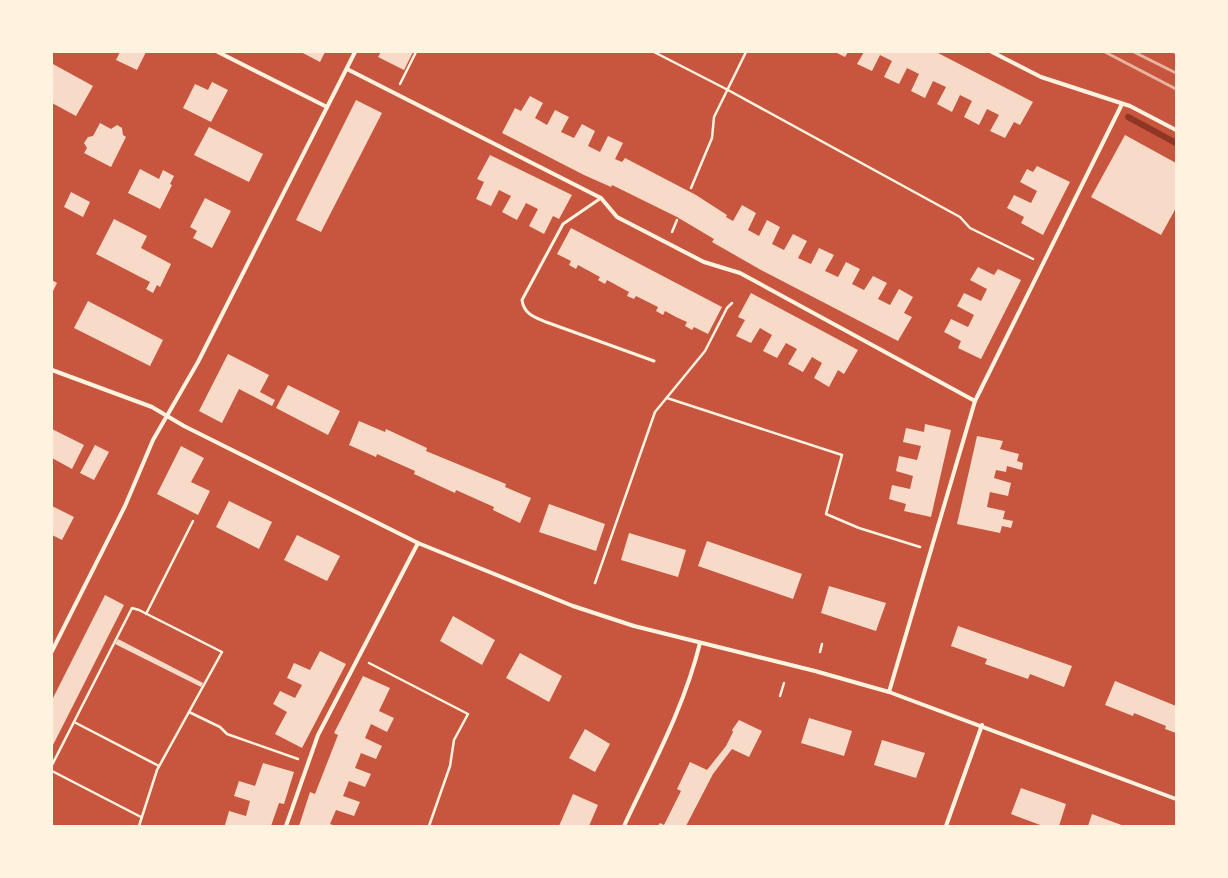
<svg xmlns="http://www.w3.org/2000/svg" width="1228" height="878" font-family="Figtree,sans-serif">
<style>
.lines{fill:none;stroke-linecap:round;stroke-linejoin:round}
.stream{stroke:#8f3625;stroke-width:6}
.building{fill:#f7dbc8}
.path{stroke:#fff3e0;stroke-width:2.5}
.service{stroke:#fff3e0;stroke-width:3}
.minor{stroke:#fff3e0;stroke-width:4}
.rail{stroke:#e9b49f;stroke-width:3}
</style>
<rect width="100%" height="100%" fill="#c8553d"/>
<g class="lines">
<polyline class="stream" points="1128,117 1176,143"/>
</g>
<g class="building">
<polygon points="120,52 146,52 137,70 116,60"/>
<polygon points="301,52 325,52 320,62"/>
<polygon points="381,52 413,52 404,70 378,57"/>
<polygon points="835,52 848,52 845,57"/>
<polygon points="864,52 936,52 1033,102 1020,125 1014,122 1005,138 990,131 999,115 987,109 979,125 964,117 972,101 960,95 952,112 937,104 946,87 933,81 925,98 911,91 919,74 907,68 899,84 884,77 892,61 880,55 872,71 857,64"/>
<polygon points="53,64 93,86 76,116 52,103"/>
<polygon points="212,82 228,90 211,122 183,108 195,84 208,90"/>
<polygon points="530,96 543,103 535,118 547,125 555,110 569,117 561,132 574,138 582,124 595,131 588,146 600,152 608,136 623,143 615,159 622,162 625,158 696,195 727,215 726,217 733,221 742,205 756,213 748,230 759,236 767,220 780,227 772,244 784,250 793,234 807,241 798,258 811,264 819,248 834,255 825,271 838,277 846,262 860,269 852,284 864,290 873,276 887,283 878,299 890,305 899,289 913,297 904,313 912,317 898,341 761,270 712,242 714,239 677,217 612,185 611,187 584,175 502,133 515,108 521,111"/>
<polygon points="356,100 382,113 321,232 296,220"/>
<polygon points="100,123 111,129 117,125 122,128 123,135 126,137 111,167 84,153 87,148 84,143 88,137 93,136"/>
<polygon points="209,127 263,154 249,182 194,155"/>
<polygon points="1125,135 1176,163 1176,208 1161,235 1091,197"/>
<polygon points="490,155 572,195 559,219 553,216 544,234 529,226 538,209 526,203 517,220 502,212 511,196 499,190 491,206 476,199 484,182 477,179"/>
<polygon points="1037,166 1070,182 1043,235 1021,223 1024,217 1007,208 1014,195 1031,203 1037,191 1020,182 1027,169 1033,172"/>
<polygon points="140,169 159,179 163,170 174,176 170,184 172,185 160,209 128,193"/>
<polygon points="71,192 90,202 83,217 64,207"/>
<polygon points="205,198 231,211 212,248 193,238 197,231 190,227"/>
<polygon points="114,219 147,236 141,248 171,264 160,287 157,285 153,293 146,289 150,282 96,254"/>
<polygon points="571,228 722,307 708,334 694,327 692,330 685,326 687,322 676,317 665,311 663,315 656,311 658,307 636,296 634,299 627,296 629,292 607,280 605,284 598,280 600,277 578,265 576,269 569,265 571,261 557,254"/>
<polygon points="978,267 994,275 998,269 1021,280 981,359 958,348 961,341 944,332 951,319 968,327 974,315 957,306 964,293 981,301 987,289 970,280"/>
<polygon points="52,280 57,283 52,293"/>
<polygon points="751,293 858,350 844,374 838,370 829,387 814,378 822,363 812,357 803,372 788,364 797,349 786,343 777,358 763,351 772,335 760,328 751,343 736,336 745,320 738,317"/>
<polygon points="88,301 163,340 150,366 74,328"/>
<polygon points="228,354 269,375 260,392 275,400 272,406 239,389 222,423 199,411"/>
<polygon points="288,385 340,411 328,435 276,408"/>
<polygon points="359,421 385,432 386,429 427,448 426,451 506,484 505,487 531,498 520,523 493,510 494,507 456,490 455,493 414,474 415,471 377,454 376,457 349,445"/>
<polygon points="925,424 951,430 931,517 904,511 906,504 889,499 892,485 910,489 913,476 896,471 899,456 917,460 921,446 903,442 906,428 924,432"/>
<polygon points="52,429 84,445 72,469 52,458"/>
<polygon points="977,436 1003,441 1000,449 1019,454 1017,461 1023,463 1022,470 1007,466 1006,472 996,470 994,478 1011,483 1008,496 990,492 987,507 1005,511 1003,519 1013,521 1011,528 1002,526 1000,533 957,524"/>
<polygon points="95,445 109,452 94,480 80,473"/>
<polygon points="181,446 204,458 191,482 210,491 198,515 157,494"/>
<polygon points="229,501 272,522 259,549 216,527"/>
<polygon points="549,504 605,524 596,551 539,532"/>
<polygon points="52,506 74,517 62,540 52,535"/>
<polygon points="629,533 686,550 678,577 621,560"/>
<polygon points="297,535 340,556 327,581 284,560"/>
<polygon points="707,541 802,574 793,599 698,566"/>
<polygon points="829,586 886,603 876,631 821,613"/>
<polygon points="105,595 124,605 52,747 52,700"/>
<polygon points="453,616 495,640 482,665 440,641"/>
<polygon points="958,626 1072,666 1064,687 1030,674 1028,679 985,664 987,659 951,646"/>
<polygon points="118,639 203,683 201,687 115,644"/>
<polygon points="320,651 346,664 302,748 275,734 287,712 273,704 280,691 295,698 302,685 287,678 294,663 310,670"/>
<polygon points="520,653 562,676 549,702 506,678"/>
<polygon points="363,676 390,688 379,711 394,718 387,732 371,724 365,738 382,746 376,759 361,753 355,768 371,774 365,787 349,781 343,796 360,802 354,816 336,810 330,824 335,826 299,826 310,792 315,794 338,735 334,733"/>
<polygon points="1115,681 1176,706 1176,733 1165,729 1166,726 1134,713 1133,716 1105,705"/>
<polygon points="809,718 852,731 844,756 801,743"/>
<polygon points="739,720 762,731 749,757 732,749 713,774 686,826 658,826 660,823 664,825 681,791 677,789 690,762 707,770 726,746 733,732 732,730"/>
<polygon points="585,729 610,744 595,772 569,758"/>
<polygon points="882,740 925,753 916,778 874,765"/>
<polygon points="263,763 294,772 284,804 279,803 271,826 225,825 229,811 246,816 250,801 234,796 239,781 255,786"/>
<polygon points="1021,788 1066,804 1059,826 1043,826 1011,814"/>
<polygon points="573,794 598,805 589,826 559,826"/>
<polygon points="1092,814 1124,826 1088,826"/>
</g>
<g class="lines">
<g class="path">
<polyline points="654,52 728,90 960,217 970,228 1033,259"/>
<polyline points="400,84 416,52"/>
<polyline points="691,188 712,138 714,117 746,52"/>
<polyline points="672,232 677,220"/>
<polyline points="667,398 842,455 826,514 859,528 920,547"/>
<polyline points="595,583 655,412 705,351 727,308 732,303"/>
<polyline points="146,614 193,521"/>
<polyline points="820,652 822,644"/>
<polyline points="369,663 468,714 454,740 450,766 429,826"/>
<polyline points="780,696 784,683"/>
<polyline points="189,712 220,727 227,734 298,759"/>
<polyline points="74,722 159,766"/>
<polyline points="52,765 132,608 139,610 222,652 157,770 139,826"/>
<polyline points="52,771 141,817"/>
</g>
<path class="service" d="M601 198 563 224 522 300C524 314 534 317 546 322L654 361"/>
<g class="minor">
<polyline points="218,52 327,107"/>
<polyline points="992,52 1041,77 1130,106 1176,130"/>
<polyline points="347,69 601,198 617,217 704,262 740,273 975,401"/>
<polyline points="52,370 152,407 184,426 418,543 573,606 634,626 815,671 889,692 1176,799"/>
<polyline points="52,651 125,506 153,440 198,362 355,52"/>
<polyline points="889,692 975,401 1122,104"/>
<polyline points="286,826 318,735 418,543"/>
<path d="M624 826C652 766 684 708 700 643"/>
<polyline points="946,826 982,725"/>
</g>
<g class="rail">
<polyline points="1105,52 1176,89"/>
<polyline points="1134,52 1176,73"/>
<polyline points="1174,52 1176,53"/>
</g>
</g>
<rect width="1228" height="878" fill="none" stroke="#fff3e0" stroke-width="106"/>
</svg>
